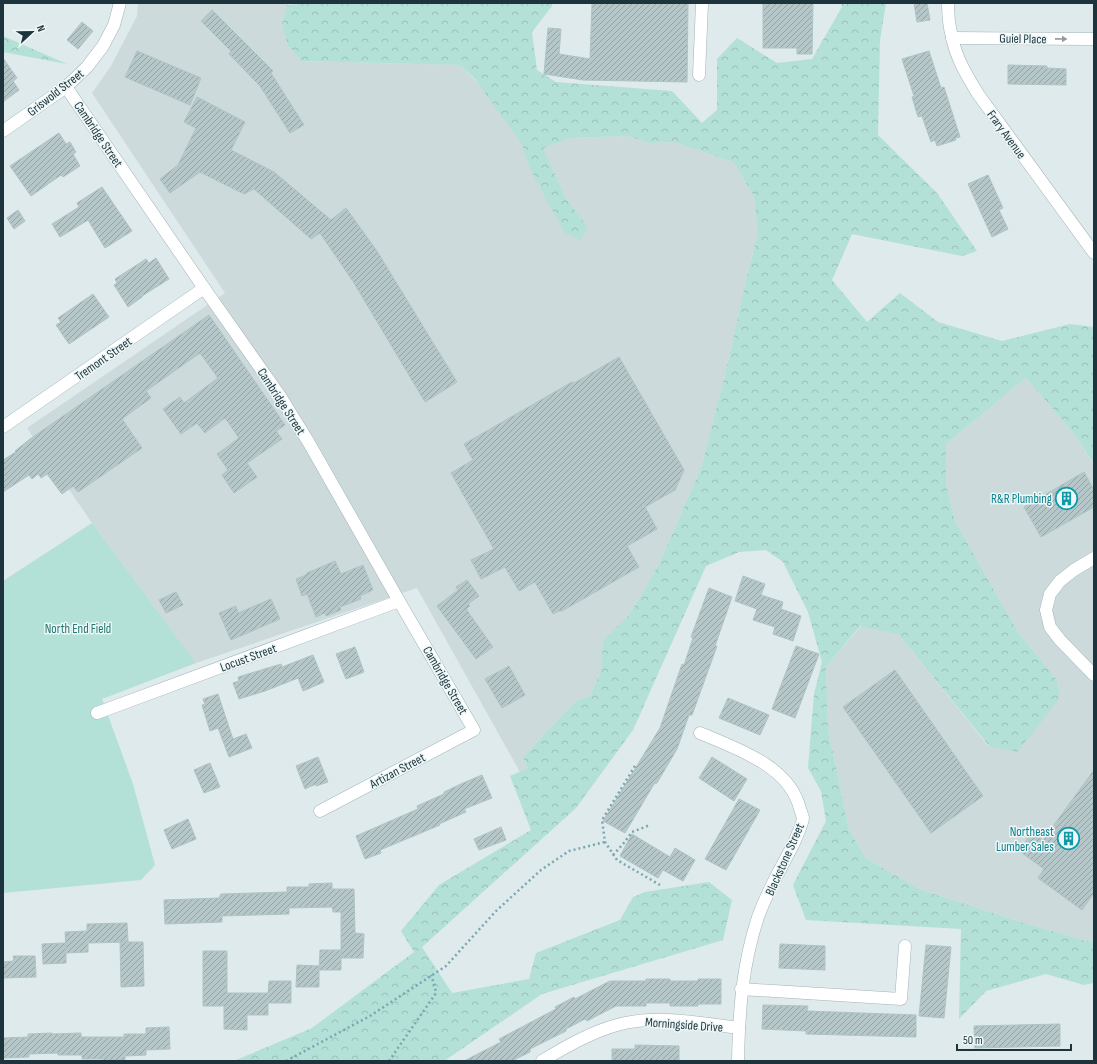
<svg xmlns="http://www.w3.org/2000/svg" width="1097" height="1064" font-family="'Sofia Sans Condensed',sans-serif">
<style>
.built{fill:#ccdadb}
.forest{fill:url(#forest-crowns)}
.park{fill:#b3e0d7}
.building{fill:url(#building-hatch);stroke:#afc3c6}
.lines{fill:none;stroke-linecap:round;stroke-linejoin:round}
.street-casing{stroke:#a4b3b7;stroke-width:13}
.path{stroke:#7aa6b3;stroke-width:2.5;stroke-dasharray:2 3;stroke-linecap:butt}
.street{stroke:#fff;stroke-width:12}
.oneway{fill:#8e9a9e}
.labels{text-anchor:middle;stroke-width:3;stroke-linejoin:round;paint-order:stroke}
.street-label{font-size:13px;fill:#1d343d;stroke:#eef7f8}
.culture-label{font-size:13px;fill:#0d838f;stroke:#eef7f8;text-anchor:end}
.park-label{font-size:13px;fill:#237871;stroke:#eef7f8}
</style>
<defs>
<pattern id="forest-crowns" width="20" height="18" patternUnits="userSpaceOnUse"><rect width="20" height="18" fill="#b3e0d7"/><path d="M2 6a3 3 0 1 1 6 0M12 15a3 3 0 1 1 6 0" fill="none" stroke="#9ac1b9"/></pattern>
<pattern id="building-hatch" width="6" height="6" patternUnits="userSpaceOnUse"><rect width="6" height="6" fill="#b6c7c9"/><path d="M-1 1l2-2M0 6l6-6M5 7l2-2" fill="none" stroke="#93a2a4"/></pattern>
</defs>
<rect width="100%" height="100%" fill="#deeaeb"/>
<g class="built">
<polygon points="138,3 288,3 282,24 302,61 460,65 542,148 570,138 628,136 649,143 674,142 733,162 754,196 758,232 746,280 726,371 701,468 660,562 630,614 603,640 601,671 590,696 577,700 523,757 528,768 520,772 417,588 196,663 92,523 27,428 225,293 92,93 111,66 137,16"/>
<polygon points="1026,378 1072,431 1094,465 1094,943 1024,923 919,889 866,858 849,830 828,729 826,667 861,626 899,635 988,746 1056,679 1018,632 955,521 946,485 946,444"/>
</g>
<g class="forest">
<polygon points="311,3 552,3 552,6 532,32 537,70 556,82 672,91 702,123 717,110 717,59 737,38 777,63 812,59 842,7 841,3 886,3 880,40 878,135 937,193 977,251 962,256 852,234 832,280 867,322 900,293 938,322 1002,341 1070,324 1094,327 1094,464 1072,431 1026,378 946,444 946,485 955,521 1018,632 1056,679 1059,690 1058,701 1017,752 989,746 899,635 860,626 826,667 828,729 849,830 866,858 919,889 1024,923 1094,943 1094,983 1084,985 1046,974 986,991 959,1019 961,929 806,920 793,885 826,821 821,791 808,768 814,694 822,662 808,612 783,562 766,550 739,552 706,566 633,730 576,808 422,947 452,993 529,979 536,953 620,920 633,897 645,892 709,882 732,900 723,940 542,994 444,1061 234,1061 312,1028 414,952 401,931 439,885 531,830 510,776 528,768 523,757 577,700 590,696 601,671 603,640 630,614 660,562 701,468 726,371 746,280 758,232 754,196 733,162 674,142 649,143 628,136 570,138 543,148 566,199 588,227 580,240 564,232 531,171 522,144 475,79 460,65 302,61 288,45 282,24 287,5"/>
<polygon points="3,36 67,64 3,52"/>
</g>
<polygon class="park" points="92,523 196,663 102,699 133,784 155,865 141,880 3,893 3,581"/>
<g class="building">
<polygon points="592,3 688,3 687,82 583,80 544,74 548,28 561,29 559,54 590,59"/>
<polygon points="763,3 813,3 812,54 797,54 797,48 763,48"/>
<polygon points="914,3 927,3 930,20 917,22"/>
<polygon points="212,10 273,71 271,73 304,125 290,133 260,86 229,54 231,51 201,21"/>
<polygon points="82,22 93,31 78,49 67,40"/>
<polygon points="137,51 201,78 190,105 125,77"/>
<polygon points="929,51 941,88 944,87 960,137 955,138 956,140 937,146 935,140 931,142 922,116 918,117 912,97 914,96 902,59"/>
<polygon points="3,58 17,78 13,81 19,90 3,102"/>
<polygon points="1008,65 1047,66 1047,68 1066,69 1066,85 1008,84"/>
<polygon points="197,97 245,122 231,150 274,172 331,220 346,208 377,251 457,382 425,402 354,283 320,233 311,239 254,189 244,194 200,172 170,193 160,179 178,165 196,128 184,122"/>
<polygon points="59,133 66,144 70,142 76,152 73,154 80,166 63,177 61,175 31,196 10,166"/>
<polygon points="988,175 1003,208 999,210 1008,229 992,237 968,184"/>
<polygon points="102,187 132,231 105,248 88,220 60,237 52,224 79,207 77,203"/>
<polygon points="18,210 25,221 14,229 7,218"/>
<polygon points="156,258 169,279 142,296 142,297 128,307 114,285 117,283 115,279 146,259 149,263"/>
<polygon points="93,294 109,317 69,344 56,325 61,322 58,318"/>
<polygon points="209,315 285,425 276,431 282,439 247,463 257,477 234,493 222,475 228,470 217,454 239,438 225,418 205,433 197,423 181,434 163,409 180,397 184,403 218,378 200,353 146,391 151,398 122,419 142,448 78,492 73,486 62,494 47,474 41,478 38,474 32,479 29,475 3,492 3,460 16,452 15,451 30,439"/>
<polygon points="619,357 684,470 675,490 645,507 657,529 627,546 639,567 562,611 559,611 553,614 535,582 519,591 505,567 481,579 471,560 494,549 451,473 473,460 464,444 572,382 574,383"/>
<polygon points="1084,472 1094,490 1094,507 1041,537 1024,507"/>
<polygon points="335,561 341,574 363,565 373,590 360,596 361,599 340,607 341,610 326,616 325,613 316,617 307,594 302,596 296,579 306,575 307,573"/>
<polygon points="743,576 765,584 761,595 783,602 781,609 801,616 793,641 773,634 775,627 753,620 757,609 735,601"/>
<polygon points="467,580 479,596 468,604 470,606 466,609 493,647 476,659 437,606 458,590 456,587"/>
<polygon points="709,588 732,597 715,646 717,646 692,715 689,715 677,749 657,783 654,784 625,833 603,821 660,728 682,664 684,665 693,638 691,637"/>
<polygon points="176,592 183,605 166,613 159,600"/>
<polygon points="271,599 280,619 231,640 219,613 236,606 238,613"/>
<polygon points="796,646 819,654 795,718 772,709"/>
<polygon points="355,647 364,672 346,679 336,654"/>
<polygon points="313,655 324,682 303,691 298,678 265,691 239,699 233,683 239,681 238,677 281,664 282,667"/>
<polygon points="509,666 525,695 502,708 485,679"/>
<polygon points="895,670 983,796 931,833 843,707"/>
<polygon points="218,694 233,739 246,734 252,748 229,757 218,728 210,731 202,705 205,704 203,699"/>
<polygon points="728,698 769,715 760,735 719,718"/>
<polygon points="318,757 328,782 316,786 316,784 305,789 296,766"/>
<polygon points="712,757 747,779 734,801 699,778"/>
<polygon points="210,763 220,787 204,793 194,770"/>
<polygon points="1094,770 1094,893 1082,910 1038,878 1044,869 1022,853 1028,844 1025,842 1032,833 1043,840"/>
<polygon points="482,775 492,798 464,809 466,812 439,824 440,825 380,850 381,853 365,859 356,836 418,809 417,806 444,794 444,792 463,783"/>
<polygon points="739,799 760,810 726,870 705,859"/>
<polygon points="188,819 196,839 172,849 164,830"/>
<polygon points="501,827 506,840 479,850 474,839"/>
<polygon points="632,834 670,857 675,848 695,860 683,881 663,870 658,878 620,856"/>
<polygon points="332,883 332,889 354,889 355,933 364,934 363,958 341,958 341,912 333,912 332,907 289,908 289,914 222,916 222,922 165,924 164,900 219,898 221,894 287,892 287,887 309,887 309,884"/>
<polygon points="127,923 128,942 88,943 88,952 66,953 66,963 43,964 42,944 65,943 66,949 65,932 87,931 87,924"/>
<polygon points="120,942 143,942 144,986 121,987"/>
<polygon points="780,944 825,946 825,970 779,968"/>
<polygon points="926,945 951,947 944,1018 919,1016"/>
<polygon points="320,950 341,950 341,970 319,970"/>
<polygon points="203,951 227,951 227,993 268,993 269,981 291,981 291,1003 268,1003 268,1015 247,1015 247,1030 224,1029 224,1006 203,1006"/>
<polygon points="13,956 35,956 36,977 3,978 3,962 14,961"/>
<polygon points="297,965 319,966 319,987 296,987"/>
<polygon points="646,979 670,979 670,981 698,981 698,979 721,979 721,1004 698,1004 698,1006 670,1006 670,1003 646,1003 646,1006 616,1006 587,1021 585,1019 566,1029 566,1031 530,1049 530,1052 512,1061 464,1061 501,1042 499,1039 556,1009 555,1007 574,997 575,999 610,981 646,981"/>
<polygon points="763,1005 808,1006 807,1011 916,1015 916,1037 806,1034 806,1031 762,1029"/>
<polygon points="1060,1024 1060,1046 975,1048 974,1026"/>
<polygon points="169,1027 170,1049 146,1050 146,1055 125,1056 125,1061 103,1061 103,1059 82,1059 82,1055 58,1055 58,1053 29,1054 29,1057 3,1058 3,1038 28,1037 28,1034 52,1033 52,1034 81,1033 81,1037 124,1037 124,1034 146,1034 146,1028"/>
<polygon points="635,1045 679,1046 679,1061 612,1061 612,1049 635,1049"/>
</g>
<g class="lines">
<defs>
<g id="street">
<path d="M948 3C948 14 949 26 952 37 956 58 967 76 978 94L1094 253"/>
<polyline points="952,38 1094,39"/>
<polyline points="699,75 702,3"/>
<polyline points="66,87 204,288 280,396 309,443 399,601 474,730 320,811"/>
<polyline points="3,131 66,87 87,67 103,46 114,25 120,3"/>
<polyline points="3,427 204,288"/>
<polyline points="1094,558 1074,570 1060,581 1050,594 1046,610 1050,627 1060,640 1094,675"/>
<polyline points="97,713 399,601"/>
<path d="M700 733C737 749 790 766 800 809 801 811 802 815 803 818 803 822 798 833 796 838 793 846 788 854 784 862 774 880 765 898 758 917 742 966 739 1011 738 1061"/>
<polyline points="741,989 901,999 905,946"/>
<path d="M542 1061C565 1047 591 1032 617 1025 656 1014 699 1023 739 1028"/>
</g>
</defs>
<use href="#street" class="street-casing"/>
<g class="path">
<polyline points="635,766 602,820 605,842 617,860 660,885"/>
<polyline points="613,855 623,844 632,832 650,825"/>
<polyline points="286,1061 370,1016 446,966 496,911 541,870 569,851 605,842"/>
<polyline points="389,1061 436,993 435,987 431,975"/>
</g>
<use href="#street" class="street"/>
</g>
<defs><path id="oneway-solid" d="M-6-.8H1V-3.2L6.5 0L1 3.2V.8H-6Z"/></defs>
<use class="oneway" href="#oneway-solid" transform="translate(1061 39) rotate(1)"/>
<defs>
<symbol id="building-ring" viewBox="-11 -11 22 22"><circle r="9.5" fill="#eef7f8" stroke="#0f9aa8" stroke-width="1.5"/><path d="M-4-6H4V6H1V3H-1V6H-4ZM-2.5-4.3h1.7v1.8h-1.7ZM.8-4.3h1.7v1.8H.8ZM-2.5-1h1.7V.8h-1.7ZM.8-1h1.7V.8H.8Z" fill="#0f9aa8"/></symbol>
</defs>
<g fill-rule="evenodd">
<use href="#building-ring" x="1054" y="486" width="25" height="25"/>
<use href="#building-ring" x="1056" y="826" width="25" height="25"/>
</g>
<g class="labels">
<g class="street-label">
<text transform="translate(1023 38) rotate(1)" y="5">Guiel Place</text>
<text transform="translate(55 92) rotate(-38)" y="5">Griswold Street</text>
<text transform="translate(99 134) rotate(56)" y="5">Cambridge Street</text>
<text transform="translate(1007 134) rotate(54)" y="5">Frary Avenue</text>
<text transform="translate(103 358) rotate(-35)" y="5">Tremont Street</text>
<text transform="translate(282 401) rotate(57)" y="5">Cambridge Street</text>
<text transform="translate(248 657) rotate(-20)" y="5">Locust Street</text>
<text transform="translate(446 680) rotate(60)" y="5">Cambridge Street</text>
<text transform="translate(397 770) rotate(-28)" y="5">Artizan Street</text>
<text transform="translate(784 859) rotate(-66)" y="5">Blackstone Street</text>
<text transform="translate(684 1024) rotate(4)" y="5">Morningside Drive</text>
</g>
<g class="culture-label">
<text x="1052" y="503">R&amp;R Plumbing</text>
<text x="1054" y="836">Northeast<tspan x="1054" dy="15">Lumber Sales</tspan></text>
</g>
<g class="park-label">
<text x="78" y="633">North End Field</text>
</g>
</g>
<rect width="1097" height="1064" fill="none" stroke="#1d343d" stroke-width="8"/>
<g transform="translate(32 32) rotate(68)" stroke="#eef7f8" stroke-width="3" paint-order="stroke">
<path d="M0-3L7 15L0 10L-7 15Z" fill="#1d343d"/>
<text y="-6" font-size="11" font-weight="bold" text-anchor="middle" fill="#1d343d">N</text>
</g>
<path d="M957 1044v6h114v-6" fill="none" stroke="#1d343d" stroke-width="2"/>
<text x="963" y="1044" font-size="12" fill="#1d343d" stroke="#eef7f8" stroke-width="3" paint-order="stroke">50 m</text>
</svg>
